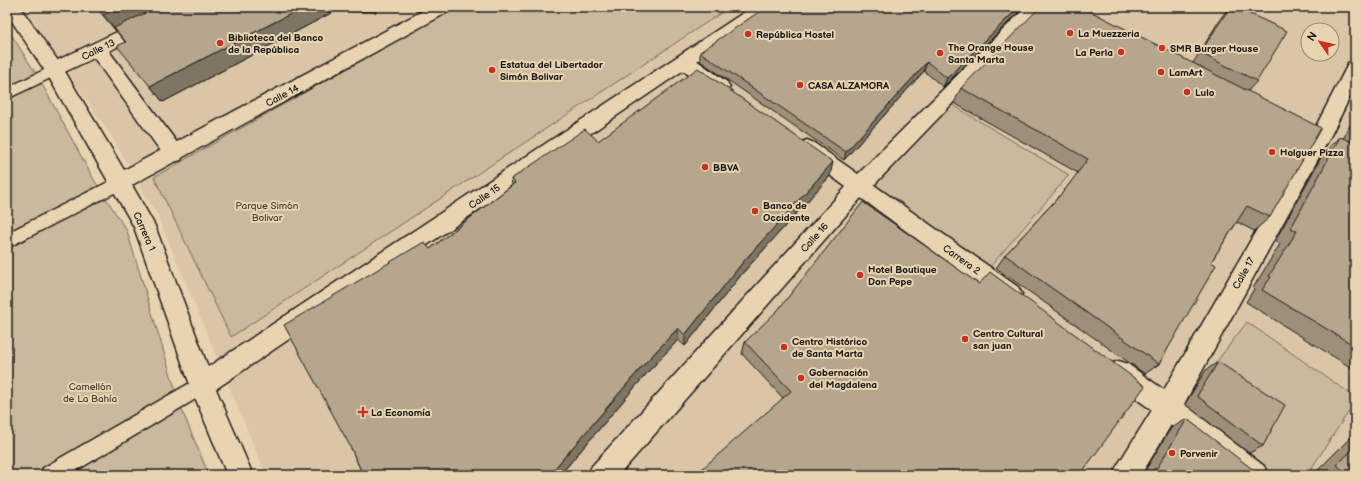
<svg xmlns="http://www.w3.org/2000/svg" width="1362" height="482" font-family="'Balsamiq Sans',sans-serif">
<style>
.built{fill:#dac6a7;fill-rule:evenodd}
.green{fill:#cbb99d;stroke:#746a5c}
.lines{fill:none;stroke-linecap:round;stroke-linejoin:round}
.lane-casing{stroke:#1c1c1c;stroke-width:3}
.street-casing{stroke:#1c1c1c;stroke-width:3}
.secondary-casing{stroke:#1c1c1c;stroke-width:3}
.lane{fill:#e9d4b2;fill-rule:evenodd}
.street{fill:#e9d4b2;fill-rule:evenodd}
.secondary{fill:#e9d4b2;fill-rule:evenodd}
.wall{fill:#9d8f79;stroke:#1c1c1c}
.shaded-wall{fill:#7f7463;stroke:#1c1c1c}
.building{fill:#b6a68d;stroke:#1c1c1c}
.poi-dot{fill:#c8321e;stroke:#e9d4b2;stroke-width:1.5}
.labels{text-anchor:middle;stroke-width:4;stroke-linejoin:round;paint-order:stroke}
.poi-label{font-size:10px;font-weight:bold;fill:#1c1c1c;stroke:#e9d4b2;text-anchor:start}
.street-label{font-size:10px;fill:#1c1c1c;stroke:#e9d4b2}
.park-label{font-size:10px;fill:#48433c;stroke:#e9d4b2}
</style>
<rect width="100%" height="100%" fill="#e9d4b2"/>
<filter id="ink" filterUnits="userSpaceOnUse"><feTurbulence type="fractalNoise" baseFrequency=".025" numOctaves="2"/><feDisplacementMap in="SourceGraphic" scale="8" xChannelSelector="R" yChannelSelector="G"/><feConvolveMatrix kernelMatrix="1 2 1 2 8 2 1 2 1" color-interpolation-filters="sRGB"/></filter>
<g filter="url(#ink)">
<path class="built" d="M22 7H1355V475H266L159 219 110 134ZM1308 30H1332V54H1308Z"/>
<g class="green">
<polygon points="457,7 730,7 231,337 154,177"/>
<polygon points="7,28 37,75 93,178 127,231 181,408 209,475 7,475"/>
<polygon points="951,104 1069,175 990,267 868,184"/>
<polygon points="1247,322 1355,397 1355,402 1307,475 1272,475 1247,456 1278,412 1214,365"/>
</g>
<g class="lines">
<defs>
<g id="lane">
<polygon points="54,65 59,66 61,70 59,74 7,99 7,88"/>
<polygon points="120,176 126,177 128,182 126,187 7,248 7,233"/>
<polygon points="202,376 209,379 212,385 209,391 69,475 40,475 43,468"/>
</g>
<g id="street">
<polygon points="170,7 194,7 191,11 109,51 181,148 184,154 181,160 174,162 167,160 94,58 54,77 47,75 45,70 47,65"/>
<polygon points="1026,7 1045,7 874,185 1018,287 1022,294 1018,301 1010,304 1002,301 861,198 619,475 588,475 592,466 846,187 800,153 797,148 800,143 807,140 814,143 858,174"/>
<polygon points="685,55 692,57 727,82 730,87 727,92 720,94 713,92 678,67 676,62 678,57"/>
<polygon points="1355,61 1355,87 1329,139 1184,404 1264,466 1268,475 1234,475 1171,425 1141,475 1113,475 1117,466 1152,410 1110,380 1107,372 1110,364 1119,361 1128,364 1164,390 1311,136 1346,68 1348,63"/>
</g>
<polygon id="secondary" points="7,7 20,7 61,65 124,170 430,7 453,7 450,11 132,185 155,226 208,367 752,7 773,7 770,11 216,389 253,475 227,475 190,385 134,227 47,74 7,14"/>
</defs>
<use href="#lane" class="lane-casing"/>
<use href="#street" class="street-casing"/>
<use href="#secondary" class="secondary-casing"/>
<use href="#lane" class="lane"/>
<use href="#street" class="street"/>
<use href="#secondary" class="secondary"/>
</g>
<g class="wall">
<polygon points="96,7 378,7 376,12 335,11 163,102 150,86 125,42"/>
<polygon points="1024,7 943,87 924,71 844,160 700,61 700,52"/>
<polygon points="1230,7 1257,81 1248,91 1270,217 1254,231 1237,222 1211,262 1159,364 1145,374 996,268 1005,255 1064,191 1078,173 954,103 961,88 1193,63 1222,16"/>
<polygon points="1344,7 1355,7 1355,12"/>
<polygon points="1355,115 1355,370 1246,302 1254,289 1253,288 1280,244 1275,241 1324,152 1340,137 1343,139"/>
<polygon points="598,141 830,176 741,275 685,346 678,340 647,373 560,475 363,475 350,446 430,249 512,185 511,179"/>
<polygon points="979,284 1145,386 783,398 742,354 745,342"/>
<polygon points="1218,362 1263,446 1249,453 1185,404 1206,370"/>
<polygon points="1187,419 1250,475 1142,475 1143,474 1171,428"/>
<polygon points="1355,433 1355,475 1317,475 1315,473"/>
</g>
<g class="shaded-wall">
<polygon points="120,7 166,7 116,31 103,15"/>
<polygon points="304,7 334,7 335,11 163,102 150,86"/>
<polygon points="374,7 378,7 376,12"/>
<polygon points="1019,7 1024,7 943,87 947,78"/>
<polygon points="927,62 924,71 844,160 846,152"/>
<polygon points="833,162 830,176 741,275 685,346 685,335 743,262"/>
<polygon points="678,328 678,340 647,373 560,475 549,475 646,362"/>
</g>
<g class="building">
<polygon points="96,7 120,7 103,15"/>
<polygon points="158,7 304,7 150,86 117,46 126,42 114,28"/>
<polygon points="766,7 1019,7 947,78 927,62 846,152 700,52"/>
<polygon points="1040,7 1082,7 1321,128 1270,217 1247,206 1211,262 1216,265 1159,364 1005,255 1064,191 1088,159 961,88"/>
<polygon points="1230,7 1235,7 1287,31 1257,81 1200,53"/>
<polygon points="698,68 833,162 743,262 685,335 678,328 646,362 549,475 363,475 350,446 284,325 424,242 430,249 515,183 511,179 585,129 598,141"/>
<polygon points="1340,137 1355,143 1355,346 1262,290 1271,277 1269,276 1297,231 1291,228"/>
<polygon points="863,202 979,284 990,272 1145,386 1080,475 695,475 791,391 745,342 778,310"/>
<polygon points="1218,362 1285,405 1263,446 1197,396"/>
<polygon points="1187,419 1251,468 1254,469 1250,475 1150,475 1154,469 1157,468"/>
<polygon points="1355,447 1355,475 1348,475 1337,465"/>
</g>
</g>
<g class="poi-dot">
<circle cx="1070" cy="33" r="4"/>
<circle cx="748" cy="34" r="4"/>
<circle cx="220" cy="43" r="4"/>
<circle cx="1162" cy="48" r="4"/>
<circle cx="1121" cy="52" r="4"/>
<circle cx="940" cy="53" r="4"/>
<circle cx="492" cy="70" r="4"/>
<circle cx="1161" cy="72" r="4"/>
<circle cx="800" cy="85" r="4"/>
<circle cx="1187" cy="92" r="4"/>
<circle cx="1272" cy="152" r="4"/>
<circle cx="705" cy="167" r="4"/>
<circle cx="755" cy="211" r="4"/>
<circle cx="860" cy="275" r="4"/>
<circle cx="965" cy="339" r="4"/>
<circle cx="784" cy="347" r="4"/>
<circle cx="801" cy="378" r="4"/>
<path d="M361 406h4v4h4v4h-4v4h-4v-4h-4v-4h4z"/>
<circle cx="1172" cy="453" r="4"/>
</g>
<g class="labels">
<g class="poi-label">
<text x="1078" y="37">La Muezzeria</text>
<text x="756" y="38">República Hostel</text>
<text x="228" y="41">Biblioteca del Banco<tspan x="228" dy="12">de la República</tspan></text>
<text x="948" y="51">The Orange House<tspan x="948" dy="12">Santa Marta</tspan></text>
<text x="1170" y="52">SMR Burger House</text>
<text x="1113" y="56" text-anchor="end">La Perla</text>
<text x="500" y="68">Estatua del Libertador<tspan x="500" dy="12">Simón Bolivar</tspan></text>
<text x="1169" y="76">LamArt</text>
<text x="808" y="89">CASA ALZAMORA</text>
<text x="1195" y="96">Lulo</text>
<text x="1280" y="156">Holguer Pizza</text>
<text x="713" y="171">BBVA</text>
<text x="763" y="209">Banco de<tspan x="763" dy="12">Occidente</tspan></text>
<text x="868" y="273">Hotel Boutique<tspan x="868" dy="12">Don Pepe</tspan></text>
<text x="973" y="337">Centro Cultural<tspan x="973" dy="12">san juan</tspan></text>
<text x="792" y="345">Centro Histórico<tspan x="792" dy="12">de Santa Marta</tspan></text>
<text x="809" y="376">Gobernación<tspan x="809" dy="12">del Magdalena</tspan></text>
<text x="371" y="416">La Economía</text>
<text x="1180" y="457">Porvenir</text>
</g>
<g class="street-label">
<text transform="translate(98 49) rotate(-26)" y="4">Calle 13</text>
<text transform="translate(282 95) rotate(-28)" y="4">Calle 14</text>
<text transform="translate(484 196) rotate(-34)" y="4">Calle 15</text>
<text transform="translate(145 231) rotate(66)" y="4">Carrera 1</text>
<text transform="translate(814 237) rotate(-48)" y="4">Calle 16</text>
<text transform="translate(962 259) rotate(36)" y="4">Carrera 2</text>
<text transform="translate(1243 273) rotate(-61)" y="4">Calle 17</text>
</g>
<g class="park-label">
<text x="267" y="209">Parque Simón<tspan x="267" dy="12">Bolivar</tspan></text>
<text x="90" y="390">Camellón<tspan x="90" dy="12">de La Bahía</tspan></text>
</g>
</g>
<rect width="1362" height="482" fill="none" stroke="#e9d4b2" stroke-width="24"/>
<rect x="12" y="12" width="1338" height="458" fill="none" stroke="#1c1c1c" stroke-width="1.5" filter="url(#ink)"/>
<g transform="translate(1320 42) rotate(304)"><circle r="19" fill="#e9d4b2" stroke="#978a76"/>
<path d="M0-3L7 15L0 10L-7 15Z" fill="#c8321e"/>
<text y="-6" font-size="11" font-weight="bold" text-anchor="middle" fill="#1c1c1c">N</text>
</g>
</svg>
